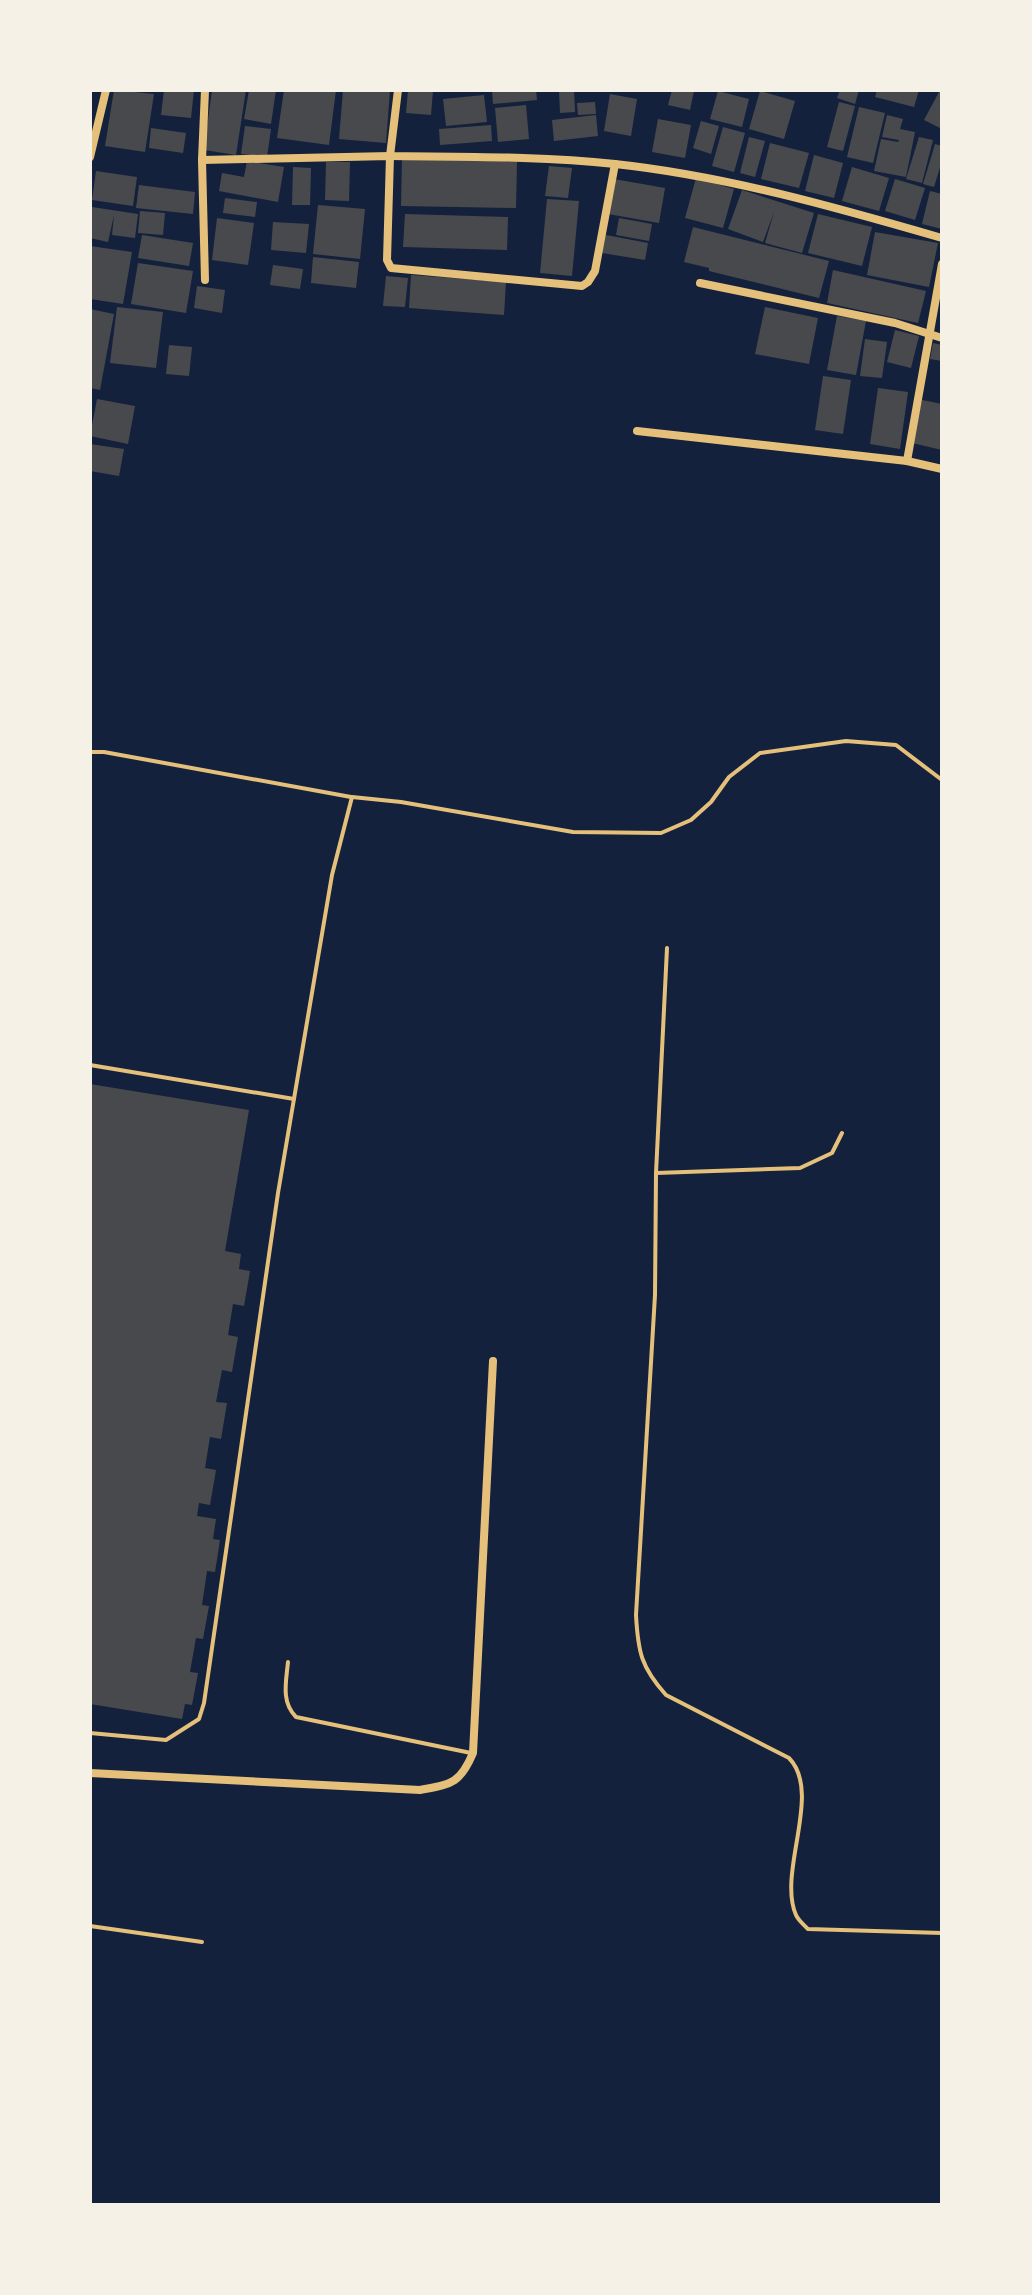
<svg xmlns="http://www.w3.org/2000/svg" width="1032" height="2295" font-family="'Asap Condensed',sans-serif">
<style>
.building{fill:#48494c}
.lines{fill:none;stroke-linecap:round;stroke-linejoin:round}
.service{stroke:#e5c07b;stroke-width:4}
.minor{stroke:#e5c07b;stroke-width:8}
</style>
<rect width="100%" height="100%" fill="#14213d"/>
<g class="building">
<polygon points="114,90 154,94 145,152 105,146"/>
<polygon points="164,90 194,90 191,118 161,115"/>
<polygon points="212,90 246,90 236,155 204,150"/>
<polygon points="249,90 276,90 271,124 244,119"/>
<polygon points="284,90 336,90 329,145 277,138"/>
<polygon points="343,90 390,90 386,143 339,139"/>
<polygon points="408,90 433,90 431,115 406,113"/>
<polygon points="492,90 536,90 537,100 493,104"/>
<polygon points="574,90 575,112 560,113 559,91"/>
<polygon points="672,90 694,91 690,110 668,105"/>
<polygon points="840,90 859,90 855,104 837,98"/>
<polygon points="877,90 919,90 914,107 875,97"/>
<polygon points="940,90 942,90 940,128 924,120"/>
<polygon points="718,91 749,99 742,127 710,119"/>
<polygon points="760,91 795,101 784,139 749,129"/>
<polygon points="610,94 637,99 631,136 604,131"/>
<polygon points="484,95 487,122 446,126 443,99"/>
<polygon points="595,102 596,114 578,115 577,103"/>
<polygon points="839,102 855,106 843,151 827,147"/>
<polygon points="526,105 529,139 498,142 495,108"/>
<polygon points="859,107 885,113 873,163 847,157"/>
<polygon points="596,115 598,136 554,141 552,120"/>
<polygon points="887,115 903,119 900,129 915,132 906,177 874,171 881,139 898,142 899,140 882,137"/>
<polygon points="658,119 691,125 685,158 652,152"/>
<polygon points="701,121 719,126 711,154 693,148"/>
<polygon points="491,125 492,141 440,145 439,129"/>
<polygon points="245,126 271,129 267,157 241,154"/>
<polygon points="723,127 745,133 734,172 712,166"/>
<polygon points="151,128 186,133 183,153 149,148"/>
<polygon points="749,137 765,141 755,177 740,173"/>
<polygon points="919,137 933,140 922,183 906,179"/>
<polygon points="770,143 809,153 799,188 761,179"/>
<polygon points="935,144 942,146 942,161 934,187 923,184"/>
<polygon points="814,155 843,163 834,198 805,191"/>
<polygon points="402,158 517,161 516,208 401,206"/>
<polygon points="247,161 284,167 278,202 219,191 222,173 244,177"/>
<polygon points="326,162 350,162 349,201 325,200"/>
<polygon points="549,166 572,168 568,198 545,196"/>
<polygon points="293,167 311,168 310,205 292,205"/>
<polygon points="852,167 889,178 879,211 842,201"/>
<polygon points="96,171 137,177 133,206 92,200"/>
<polygon points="696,178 734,189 723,228 685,218"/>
<polygon points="614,179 665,188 659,223 608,214"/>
<polygon points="895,179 925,188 915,220 885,211"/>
<polygon points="139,185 195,192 193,214 136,208"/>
<polygon points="742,190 814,213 802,253 765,243 774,212 763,242 728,229"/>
<polygon points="930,191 942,194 942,229 922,224"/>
<polygon points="225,198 257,202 255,217 223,213"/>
<polygon points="547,199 579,201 572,276 540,273"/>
<polygon points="318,205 365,209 360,259 313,254"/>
<polygon points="92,207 138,214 135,238 112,235 114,215 108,242 90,238"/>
<polygon points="140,211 165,213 163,235 138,233"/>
<polygon points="405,214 508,217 507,250 403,247"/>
<polygon points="818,214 872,227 862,266 808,253"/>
<polygon points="217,218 254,223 248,265 212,260"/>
<polygon points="619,218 652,224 649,241 616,235"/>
<polygon points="273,222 309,224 306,253 271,250"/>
<polygon points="693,227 829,261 819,298 709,271 709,268 684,262"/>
<polygon points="875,232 938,243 929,287 867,275"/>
<polygon points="142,235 193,243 189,266 138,258"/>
<polygon points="606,235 648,243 645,260 602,253"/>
<polygon points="90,246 132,252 123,304 90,299"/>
<polygon points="313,257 359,262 356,288 311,283"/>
<polygon points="138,263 193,271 186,313 131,304"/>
<polygon points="273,265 303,269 300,289 270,285"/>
<polygon points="833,270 926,291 918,323 827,303"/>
<polygon points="411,275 506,282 504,315 409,308"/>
<polygon points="386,276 408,278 405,307 383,306"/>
<polygon points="197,286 225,290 222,313 194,308"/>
<polygon points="117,307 163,312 156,368 110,363"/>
<polygon points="765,307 818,318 809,364 755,354"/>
<polygon points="90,309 114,314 100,390 90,388"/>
<polygon points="837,316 866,321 856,375 827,370"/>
<polygon points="895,330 919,336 911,368 887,362"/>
<polygon points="865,339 887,342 882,378 860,376"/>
<polygon points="933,343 942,345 942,361 930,359"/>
<polygon points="169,345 192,347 189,376 166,374"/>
<polygon points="823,376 851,380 843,434 815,430"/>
<polygon points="878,388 908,392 900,449 870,444"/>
<polygon points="97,399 135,406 128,444 90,436"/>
<polygon points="922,400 942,404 942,450 912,443"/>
<polygon points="90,444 124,449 119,476 90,471"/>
<polygon points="90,1084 249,1110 225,1251 241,1254 239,1269 250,1271 244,1306 233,1304 228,1335 238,1337 232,1372 222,1370 216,1402 227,1403 221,1439 210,1437 205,1468 216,1470 210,1505 199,1503 197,1516 216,1519 213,1539 220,1540 215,1572 207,1571 202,1605 209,1606 203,1639 196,1638 190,1672 198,1673 192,1705 185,1704 182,1719 90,1704"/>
</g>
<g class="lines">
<g class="service">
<polyline points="90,752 104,752 351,797"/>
<path d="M667 948 656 1173 655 1295 636 1615C638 1652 641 1667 666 1695L789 1758C823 1793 777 1872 796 1915 798 1920 804 1925 808 1929L942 1933"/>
<polyline points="90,1065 294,1099"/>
<polyline points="656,1173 800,1168 832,1153 842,1133"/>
<path d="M288 1662C286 1682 281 1702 296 1717L471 1753"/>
<polyline points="90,1733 166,1740 199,1719 204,1703 278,1193 332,875 352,797 401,802 573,832 661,833 691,820 711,802 729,777 760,753 846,741 896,745 942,780"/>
<polyline points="90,1926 202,1942"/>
</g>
<g class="minor">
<path d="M398 90 390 156C465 157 540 156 615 164 726 176 835 207 942 238"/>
<polyline points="90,157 106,90"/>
<polyline points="202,160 390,156 387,260 391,268 582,286 588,282 595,271 615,164"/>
<polyline points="205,280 202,160 205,90"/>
<polyline points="700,283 895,323 942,338"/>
<polyline points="637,431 907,461 942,469"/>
<polyline points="907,461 942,264"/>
<path d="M90 1773 420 1790C451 1784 460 1784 473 1753L493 1361"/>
</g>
</g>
<rect width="1032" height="2295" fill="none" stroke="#f6f1e7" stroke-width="184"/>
</svg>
